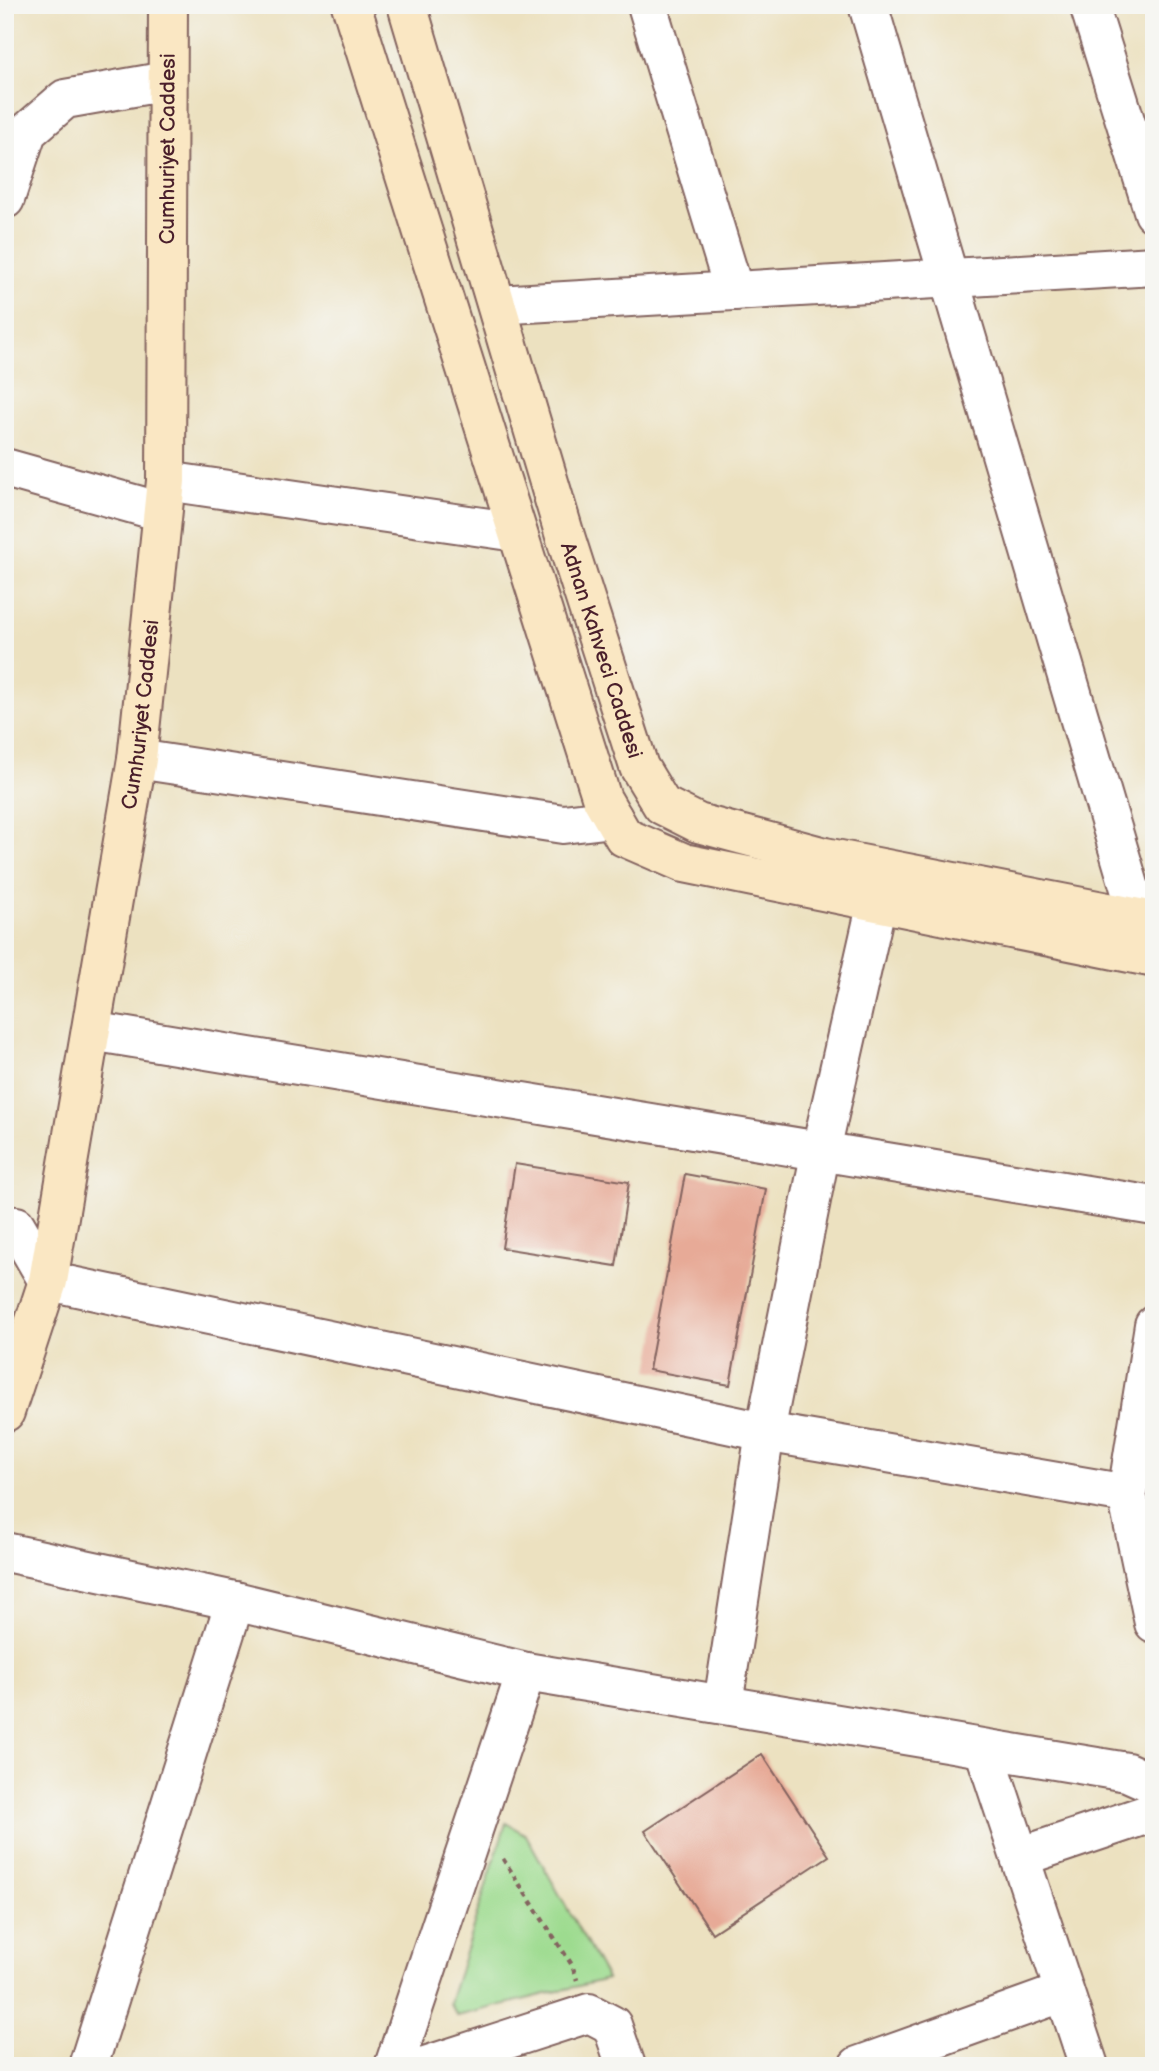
<svg xmlns="http://www.w3.org/2000/svg" width="1159" height="2071" font-family="'Balsamiq Sans',sans-serif">
<style>
.green{fill:#9ddb8f;stroke:#747d5d;stroke-width:2}
.building{fill:#e7aa97}
.lines{fill:none;stroke-linecap:round;stroke-linejoin:round}
.street-casing{stroke:#83635f;stroke-width:42}
.secondary-casing{stroke:#83635f;stroke-width:42}
.path{stroke:#83635f;stroke-width:4.5;stroke-dasharray:5 5;stroke-linecap:butt}
.street{stroke:#fff;stroke-width:38}
.secondary{stroke:#fae7c3;stroke-width:38}
.labels{text-anchor:middle;stroke-width:5;stroke-linejoin:round;paint-order:stroke}
.street-label{font-size:21px;fill:#4a1f2b;stroke:#f6f6f2}
</style>
<rect width="100%" height="100%" fill="#f6f6f2"/>
<filter id="ink" filterUnits="userSpaceOnUse"><feTurbulence type="fractalNoise" baseFrequency=".0143" numOctaves="2"/><feDisplacementMap in="SourceGraphic" scale="14" xChannelSelector="R" yChannelSelector="G"/><feConvolveMatrix kernelMatrix="1 2 1 2 8 2 1 2 1" color-interpolation-filters="sRGB"/></filter>
<filter id="wash" filterUnits="userSpaceOnUse"><feTurbulence type="fractalNoise" baseFrequency=".00686" numOctaves="4" result="noise"/><feDisplacementMap in="SourceGraphic" scale="28" xChannelSelector="R" yChannelSelector="G"/><feGaussianBlur stdDeviation="1.57" result="paint"/><feColorMatrix in="noise" values="0 0 0 0 0 0 0 0 0 0 0 0 0 0 0 0 0 1.4 0 .05"/><feComposite in="paint" operator="in"/></filter>
<g filter="url(#wash)">
<rect width="100%" height="100%" fill="#ece1c0"/>
<polygon class="green" points="506,1823 526,1835 607,1979 457,2016 449,2003"/>
<g id="blocks">
<g class="building">
<polygon points="515,1164 629,1182 616,1266 502,1248"/>
<polygon points="685,1174 766,1189 730,1385 649,1370"/>
<polygon points="762,1754 829,1856 712,1933 645,1831"/>
</g>
</g>
</g>
<g filter="url(#ink)">
<use href="#blocks" fill-opacity="0" stroke="#83635f" stroke-width="2"/>
<g class="lines">
<defs>
<g id="street">
<polyline points="647,5 734,291"/>
<polyline points="868,5 1139,919"/>
<polyline points="1089,5 1154,213"/>
<polyline points="5,199 27,132 65,99 167,81"/>
<polyline points="497,305 1154,266"/>
<polyline points="5,468 162,512"/>
<polyline points="166,481 517,532"/>
<polyline points="137,759 563,824 613,818"/>
<polyline points="91,1031 1154,1206"/>
<polyline points="5,1225 16,1226 48,1281 765,1432 1127,1494"/>
<polyline points="1154,1325 1127,1494 1154,1623"/>
<polyline points="5,1552 235,1601 526,1672 1127,1772 1154,1784"/>
<polyline points="723,1704 765,1432 821,1150 877,902"/>
<polyline points="984,1749 1089,2066"/>
<polyline points="1020,1857 1154,1812"/>
<polyline points="88,2066 235,1601"/>
<polyline points="394,2066 526,1672"/>
<polyline points="425,2066 589,2013 612,2025 626,2066"/>
<polyline points="858,2066 1064,1992"/>
</g>
<g id="secondary">
<polyline points="351,5 602,799 624,837 684,863 1154,958"/>
<path id="s1" d="M407 5 565 536 639 767 662 805 698 823 825 857 1154 921"/>
<path id="s2" d="M5 1412 48 1281 137 759 166 481 168 5"/>
</g>
</defs>
<use href="#street" class="street-casing"/>
<use href="#secondary" class="secondary-casing"/>
<polyline class="path" points="503,1859 572,1965 577,1980"/>
<use href="#street" class="street"/>
<use href="#secondary" class="secondary"/>
</g>
</g>
<g class="labels">
<g class="street-label">
<text dy="7" stroke="none"><textPath href="#s2" startOffset="1279">Cumhuriyet Caddesi</textPath></text>
<text dy="7" stroke="none"><textPath href="#s1" startOffset="674">Adnan Kahveci Caddesi</textPath></text>
<text dy="7" stroke="none"><textPath href="#s2" startOffset="712">Cumhuriyet Caddesi</textPath></text>
</g>
</g>
<rect width="1159" height="2071" fill="none" stroke="#f6f6f2" stroke-width="28"/>
</svg>
